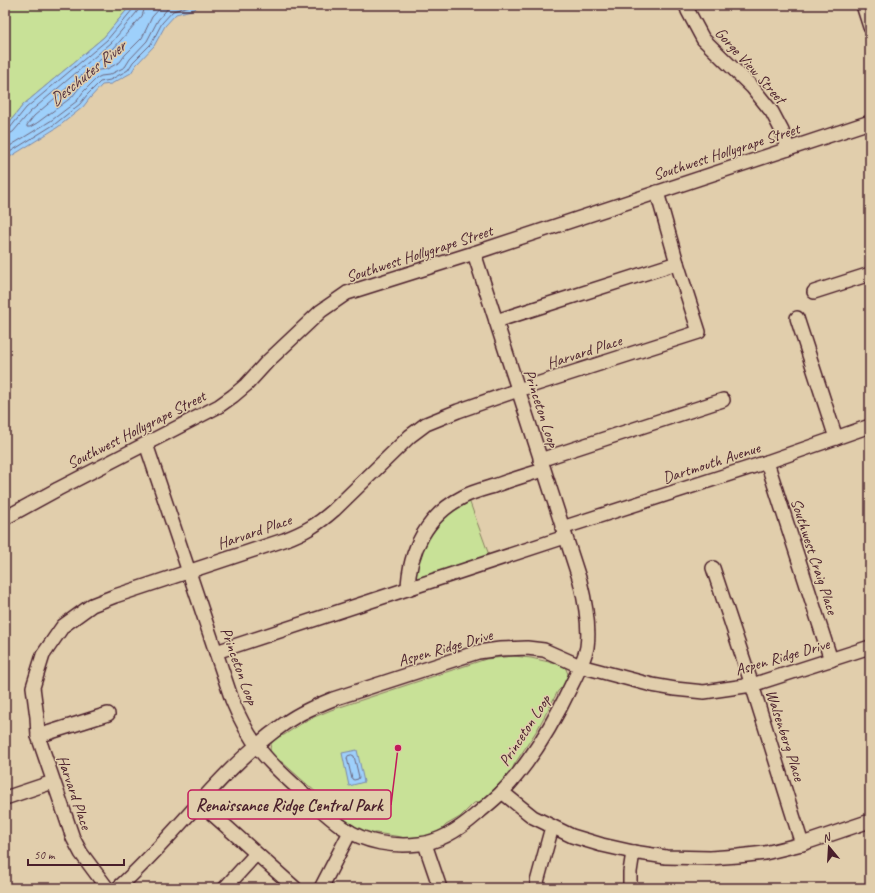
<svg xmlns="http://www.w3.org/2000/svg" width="875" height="893" font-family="Caveat,sans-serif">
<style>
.green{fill:#c8e197;stroke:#898061}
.water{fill:#9ed0fb;stroke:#7c89a8}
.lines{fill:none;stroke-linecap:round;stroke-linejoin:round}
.shore{stroke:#6c667e;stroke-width:1}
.minor-casing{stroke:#4a1f2b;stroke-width:16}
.minor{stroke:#e1ceac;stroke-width:13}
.labels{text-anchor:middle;stroke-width:3;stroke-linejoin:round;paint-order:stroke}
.street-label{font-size:16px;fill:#4a1f2b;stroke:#e1ceac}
.water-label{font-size:17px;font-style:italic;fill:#523140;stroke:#e1ceac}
.leader{fill:none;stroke:#c2185b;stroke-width:1.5}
.callout-dot{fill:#c2185b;stroke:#e1ceac;stroke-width:1.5}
.callout{fill:#e1ceac;stroke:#c2185b;stroke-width:1.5}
.callout-label{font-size:17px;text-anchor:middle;font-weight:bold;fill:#4a1f2b}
</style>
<rect width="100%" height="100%" fill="#e1ceac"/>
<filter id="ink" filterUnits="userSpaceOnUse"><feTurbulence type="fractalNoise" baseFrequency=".025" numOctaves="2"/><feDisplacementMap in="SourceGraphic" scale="8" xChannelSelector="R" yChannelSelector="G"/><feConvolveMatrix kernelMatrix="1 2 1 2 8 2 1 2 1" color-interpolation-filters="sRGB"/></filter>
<g filter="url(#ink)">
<g class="green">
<polygon points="5,5 131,5 104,37 23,105 5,128"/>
<polygon points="469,500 489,555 414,581 419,557 427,540 446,515"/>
<path d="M514 656 531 658 549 662H557L562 664 566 669 568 674V681L558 691 537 730 514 765 512 771 482 801 474 803 460 817 446 825 441 831 427 837 406 839 401 837 376 833 369 834 354 828 339 818 336 810 282 762C266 758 266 738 284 735L307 720 331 710 486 659Z"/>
</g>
<g class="water">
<polygon points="131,5 198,5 195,9 176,14 165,26 154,46 136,65 131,73 111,84 102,85 90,98 83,107 58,127 5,160 5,128 23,105 104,37"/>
<polygon points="357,750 364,782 349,786 342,753"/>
</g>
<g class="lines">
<g class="shore">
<polyline points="145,5 144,10 142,16 114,48 34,116 27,125 27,127 30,127 37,123 72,97 79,88 93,73 99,70 107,69 120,62 125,55 142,38 152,17 163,5"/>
<polyline points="5,130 10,128 26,108 107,40 133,9 134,5"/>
<polyline points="5,135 9,134 13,132 30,112 111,43 137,12 139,5"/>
<polyline points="5,149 52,120 77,101 83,92 97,78 101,76 109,75 125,67 130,59 147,41 158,20 169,7 173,5"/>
<polyline points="5,155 55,124 80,104 87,95 100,82 110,80 128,70 133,62 151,44 162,23 173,11 193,5"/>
<polygon points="352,755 354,756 359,777 358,779 354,780 352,779 347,758 348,756"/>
</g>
<defs>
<g id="minor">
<polyline points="686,5 688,11 703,39 752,87 772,112 782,131 788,149"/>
<polyline points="863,5 870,27"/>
<polyline points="814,292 870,274"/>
<polyline points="797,318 836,438"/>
<polyline points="496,321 677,263"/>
<path d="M146 444 232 700C239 717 248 735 260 750 272 766 288 779 303 793 316 805 329 818 344 828 365 843 394 847 419 844 441 842 461 828 477 814 485 807 494 800 502 792 531 762 553 724 571 686 576 676 585 658 587 647 590 626 585 601 580 581L474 253"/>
<polyline points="540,460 723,400"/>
<polyline points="767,462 831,660"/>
<polyline points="5,518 58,489 219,406 233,396 246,385 267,362 321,311 347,293 474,253 870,122"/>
<polyline points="562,528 767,462 870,426"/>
<polyline points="713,568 752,685 802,844"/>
<path d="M408 589C409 551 427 515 463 497 472 492 484 489 494 486 510 480 527 475 543 470"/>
<polyline points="216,652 565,537"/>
<polyline points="38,736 108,714"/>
<polyline points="502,792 533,817 572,836 602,845 633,852 666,857 710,858 738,856 765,853 802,844 870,821"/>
<polyline points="5,798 53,782"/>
<polyline points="200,803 295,888"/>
<polyline points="425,844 440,888"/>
<path d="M107 888 81 853 73 838 38 736 37 717 33 687 43 655 63 626 92 605 115 596 284 540C305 532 317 525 334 510L410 436 426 424 458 411 518 390 699 332 677 263 657 192"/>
<path d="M118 888C176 836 220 769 284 724 299 713 316 706 333 699L478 652 500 649 527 648 544 650 580 666 652 685 675 689 704 692 752 685 870 647"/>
<polyline points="225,888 256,854"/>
<polyline points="321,888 350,832"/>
<polyline points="539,888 537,882 552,827"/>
<polyline points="630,888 630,872 633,852"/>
</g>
</defs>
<use href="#minor" class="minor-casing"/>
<use href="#minor" class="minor"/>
</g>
</g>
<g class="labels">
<g class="street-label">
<text transform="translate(751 65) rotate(48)" y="6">Gorge View Street</text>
<text transform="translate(726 151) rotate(-18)" y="6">Southwest Hollygrape Street</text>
<text transform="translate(419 253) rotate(-18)" y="6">Southwest Hollygrape Street</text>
<text transform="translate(584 351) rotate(-18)" y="6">Harvard Place</text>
<text transform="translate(542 408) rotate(72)" y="6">Princeton Loop</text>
<text transform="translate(136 429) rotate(-27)" y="6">Southwest Hollygrape Street</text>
<text transform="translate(711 462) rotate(-18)" y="6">Dartmouth Avenue</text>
<text transform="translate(254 531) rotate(-19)" y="6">Harvard Place</text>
<text transform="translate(815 556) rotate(72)" y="6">Southwest Craig Place</text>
<text transform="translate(445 647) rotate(-16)" y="6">Aspen Ridge Drive</text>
<text transform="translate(782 656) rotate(-16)" y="6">Aspen Ridge Drive</text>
<text transform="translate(240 666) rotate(70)" y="6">Princeton Loop</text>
<text transform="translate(524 730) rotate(-57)" y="6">Princeton Loop</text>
<text transform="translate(786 735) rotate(72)" y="6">Walsenberg Place</text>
<text transform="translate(75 792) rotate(71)" y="6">Harvard Place</text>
</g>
<g class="water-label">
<text transform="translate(87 73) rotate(-39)" y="6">Deschutes River</text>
</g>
</g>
<path class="leader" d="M398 748L391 805"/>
<circle class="callout-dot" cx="398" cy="748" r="4"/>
<rect class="callout" x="188" y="790" width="203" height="29" rx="4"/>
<g class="callout-label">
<text x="289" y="811">Renaissance Ridge Central Park</text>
</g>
<rect width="875" height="893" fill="none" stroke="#e1ceac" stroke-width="20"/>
<rect x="10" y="10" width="855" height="873" fill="none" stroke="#4a1f2b" stroke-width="1.5" filter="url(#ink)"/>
<g transform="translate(829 847) rotate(342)" stroke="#e1ceac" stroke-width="3" paint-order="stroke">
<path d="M0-3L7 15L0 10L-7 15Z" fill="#4a1f2b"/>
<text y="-6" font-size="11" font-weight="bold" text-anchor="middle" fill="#4a1f2b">N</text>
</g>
<path d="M28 859v6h96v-6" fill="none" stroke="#4a1f2b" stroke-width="2"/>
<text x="34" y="859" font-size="12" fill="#4a1f2b" stroke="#e1ceac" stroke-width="3" paint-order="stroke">50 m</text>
</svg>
